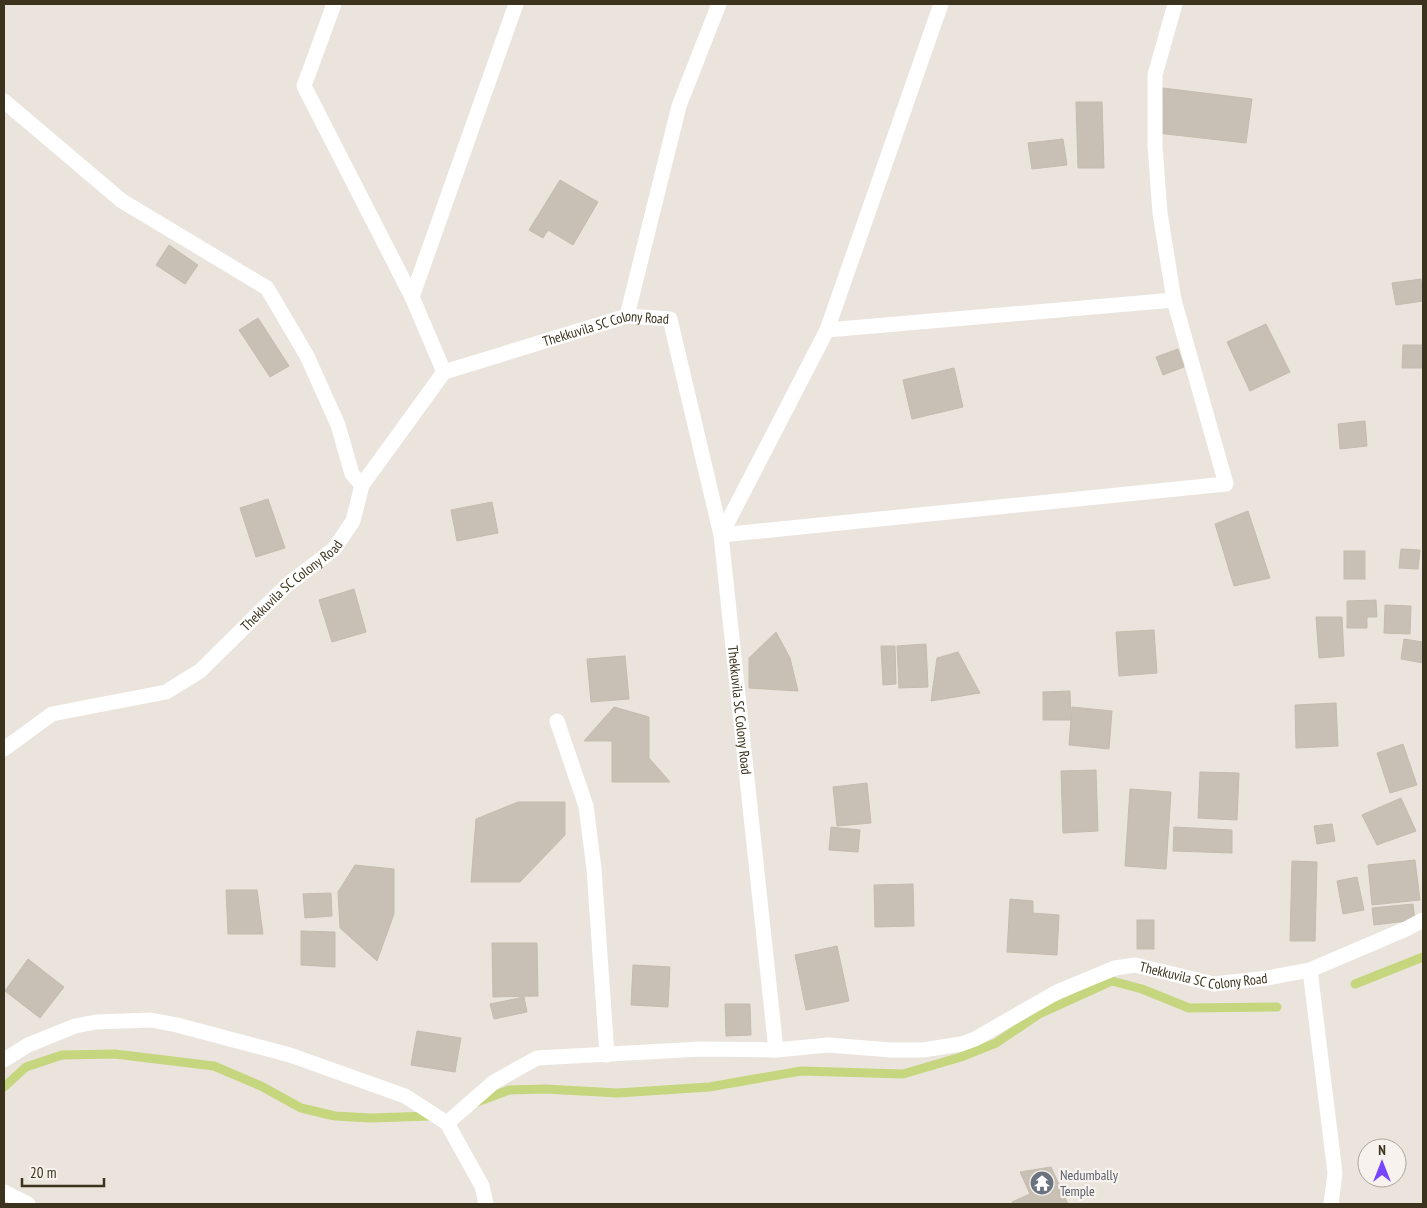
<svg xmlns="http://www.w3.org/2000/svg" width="1427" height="1208" font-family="'PT Sans Narrow',sans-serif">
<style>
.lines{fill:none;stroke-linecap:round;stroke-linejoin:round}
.stream{stroke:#c6d67e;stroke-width:9}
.building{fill:#c8c0b4;stroke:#c4bcae}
.minor{stroke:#fff;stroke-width:15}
.labels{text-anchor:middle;stroke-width:4.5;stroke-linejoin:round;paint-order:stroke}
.street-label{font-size:14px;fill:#3b331d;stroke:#f7f2ed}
.worship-label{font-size:14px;fill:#5b616d;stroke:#f7f2ed;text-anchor:start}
</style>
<rect width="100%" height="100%" fill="#eae4dc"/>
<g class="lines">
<g class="stream">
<polyline points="1355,984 1423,957"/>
<polyline points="4,1087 26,1067 62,1055 115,1054 214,1066 261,1086 301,1108 335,1116 371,1118 430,1116"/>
<polyline points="477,1102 509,1090 545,1089 618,1093 709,1087 801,1071 903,1074 961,1057 996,1043 1039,1014 1112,981 1142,989 1189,1008 1277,1007"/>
</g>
</g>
<g class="building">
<polygon points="1163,88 1252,99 1246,143 1157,133"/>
<polygon points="1076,102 1102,102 1104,168 1078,168"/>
<polygon points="1063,139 1067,165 1032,169 1028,143"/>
<polygon points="560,180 598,202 573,245 548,230 543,238 529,230"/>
<polygon points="169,245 198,265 185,284 156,265"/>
<polygon points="1421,279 1423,301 1396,305 1392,283"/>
<polygon points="258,318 289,366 270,377 239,330"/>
<polygon points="1266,324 1290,372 1250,391 1227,342"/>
<polygon points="1403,345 1423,345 1423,368 1402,368"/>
<polygon points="1178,349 1184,367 1163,375 1156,357"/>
<polygon points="954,368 963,407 912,419 903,380"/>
<polygon points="1365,421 1367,446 1340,449 1338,424"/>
<polygon points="268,499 285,548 256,557 240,508"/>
<polygon points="492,502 498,533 457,541 451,510"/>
<polygon points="1248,511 1270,578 1234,586 1215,524"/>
<polygon points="1401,549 1420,550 1418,569 1399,568"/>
<rect x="1344" y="551" width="21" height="28"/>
<polygon points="354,589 366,632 332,642 319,600"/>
<polygon points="1376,600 1377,617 1367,617 1367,628 1347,628 1347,601"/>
<polygon points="1385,605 1411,606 1410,634 1384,633"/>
<polygon points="1316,617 1342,617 1344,656 1319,658"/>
<polygon points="1154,630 1157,673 1119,676 1116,632"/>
<polygon points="776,632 790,658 798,691 749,688 749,658"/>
<polygon points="1404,639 1423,642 1423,663 1401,659"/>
<polygon points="926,644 928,687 899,688 897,646"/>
<polygon points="881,646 895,646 896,684 883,685"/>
<polygon points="958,652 980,693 931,701 937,658"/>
<polygon points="625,656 629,699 591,702 587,659"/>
<polygon points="1070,691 1071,720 1043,720 1043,692"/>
<polygon points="1336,703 1338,746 1296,748 1295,705"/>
<polygon points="614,707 649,717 649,758 670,782 612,782 612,741 584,741"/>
<polygon points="1072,707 1112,711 1109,749 1069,745"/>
<polygon points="1403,744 1417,785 1390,793 1377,753"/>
<polygon points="1096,770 1098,831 1063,833 1061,771"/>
<polygon points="1200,772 1239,773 1237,820 1198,818"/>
<polygon points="867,783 871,823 837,826 833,787"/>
<polygon points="1130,789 1171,792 1166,869 1125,866"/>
<polygon points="1401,798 1416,831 1377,845 1362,815"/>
<polygon points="518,802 565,802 565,835 520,882 471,882 476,819"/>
<polygon points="1332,824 1335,841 1317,844 1314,826"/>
<polygon points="831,827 860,830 858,852 829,850"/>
<polygon points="1174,827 1232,830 1232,853 1173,851"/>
<polygon points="1415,860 1420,900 1372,905 1368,865"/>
<polygon points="1292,861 1317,862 1315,941 1290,941"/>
<polygon points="355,865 394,869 394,914 377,961 340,928 338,892"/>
<polygon points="1357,877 1364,910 1343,914 1337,881"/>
<polygon points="913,884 914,926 875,927 874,885"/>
<polygon points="226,890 257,890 263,934 228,934"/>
<polygon points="331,893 332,916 305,918 303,894"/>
<polygon points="1010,899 1033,901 1033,913 1059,915 1057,955 1007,952"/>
<polygon points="1413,904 1415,920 1374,925 1372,908"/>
<rect x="1137" y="920" width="17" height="29"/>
<polygon points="301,931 335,932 335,967 301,965"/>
<polygon points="492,943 537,943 538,996 493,997"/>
<polygon points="837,946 849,1001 806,1010 795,955"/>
<polygon points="28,959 64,987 40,1018 5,991"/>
<polygon points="633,965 670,967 668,1007 631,1005"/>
<polygon points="524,997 527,1012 494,1019 490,1004"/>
<polygon points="725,1004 750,1004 751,1035 726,1036"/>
<polygon points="417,1031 461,1038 455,1072 411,1065"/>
<polygon points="1051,1167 1068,1204 1013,1204 1012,1202 1030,1194 1020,1172"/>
</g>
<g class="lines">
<g class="minor">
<polyline points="334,4 304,86 412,297 444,372"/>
<polyline points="4,101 122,201 267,288 307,356 338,425 352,474 362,485"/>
<polyline points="412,297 516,4"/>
<polyline points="627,316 679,106 719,4"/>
<polyline points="827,330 1174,300"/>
<polyline points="721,535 1226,484 1174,300 1160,213 1155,146 1155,75 1175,4"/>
<polyline points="721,535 827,330 941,4"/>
<polyline points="557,721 586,806 594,869 607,1055"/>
<path id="s1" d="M4 749 52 714 166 692 200 671 287 585 334 549 353 521 362 485 444 372 627 316 670 319 721 535 776 1050"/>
<polyline points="1310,970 1335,1173 1331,1204"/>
<path id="s2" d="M4 1060 28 1045 75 1026 96 1022 151 1020 177 1025 290 1055 405 1096 447 1123 494 1082 537 1058 701 1049 776 1050 828 1045 891 1050H923L961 1044 975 1039 1057 992 1115 968 1135 965 1214 984 1267 978 1310 970 1406 929 1423 920"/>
<polyline points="447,1123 482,1186 486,1204"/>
<polyline points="4,1192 28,1204"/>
</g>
</g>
<defs>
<symbol id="temple-disc" viewBox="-11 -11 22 22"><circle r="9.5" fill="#6b7280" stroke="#f7f2ed"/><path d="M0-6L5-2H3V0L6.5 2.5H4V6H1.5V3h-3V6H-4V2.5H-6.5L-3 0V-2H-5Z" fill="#fff"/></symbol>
</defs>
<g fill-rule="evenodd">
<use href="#temple-disc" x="1028" y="1169" width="28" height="28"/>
</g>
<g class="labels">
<g class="street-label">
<text dy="5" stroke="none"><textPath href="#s1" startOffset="776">Thekkuvila SC Colony Road</textPath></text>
<text dy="5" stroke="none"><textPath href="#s1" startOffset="341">Thekkuvila SC Colony Road</textPath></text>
<text dy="5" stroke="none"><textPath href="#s1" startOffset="1240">Thekkuvila SC Colony Road</textPath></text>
<text dy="5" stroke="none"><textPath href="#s2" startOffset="1270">Thekkuvila SC Colony Road</textPath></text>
</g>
<g class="worship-label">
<text x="1060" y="1180">Nedumbally<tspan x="1060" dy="16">Temple</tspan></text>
</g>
</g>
<rect width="1427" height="1208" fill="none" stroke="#3b331d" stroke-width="10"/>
<g transform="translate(1382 1163)"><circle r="24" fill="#f7f2ed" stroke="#aca69a"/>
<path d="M0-4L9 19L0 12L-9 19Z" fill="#7745ff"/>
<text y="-8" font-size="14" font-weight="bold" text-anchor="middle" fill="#3b331d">N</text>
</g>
<path d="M22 1178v8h82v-8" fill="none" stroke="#3b331d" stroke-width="2.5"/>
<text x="30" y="1178" font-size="15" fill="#3b331d" stroke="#f7f2ed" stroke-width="4" paint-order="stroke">20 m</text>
</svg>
